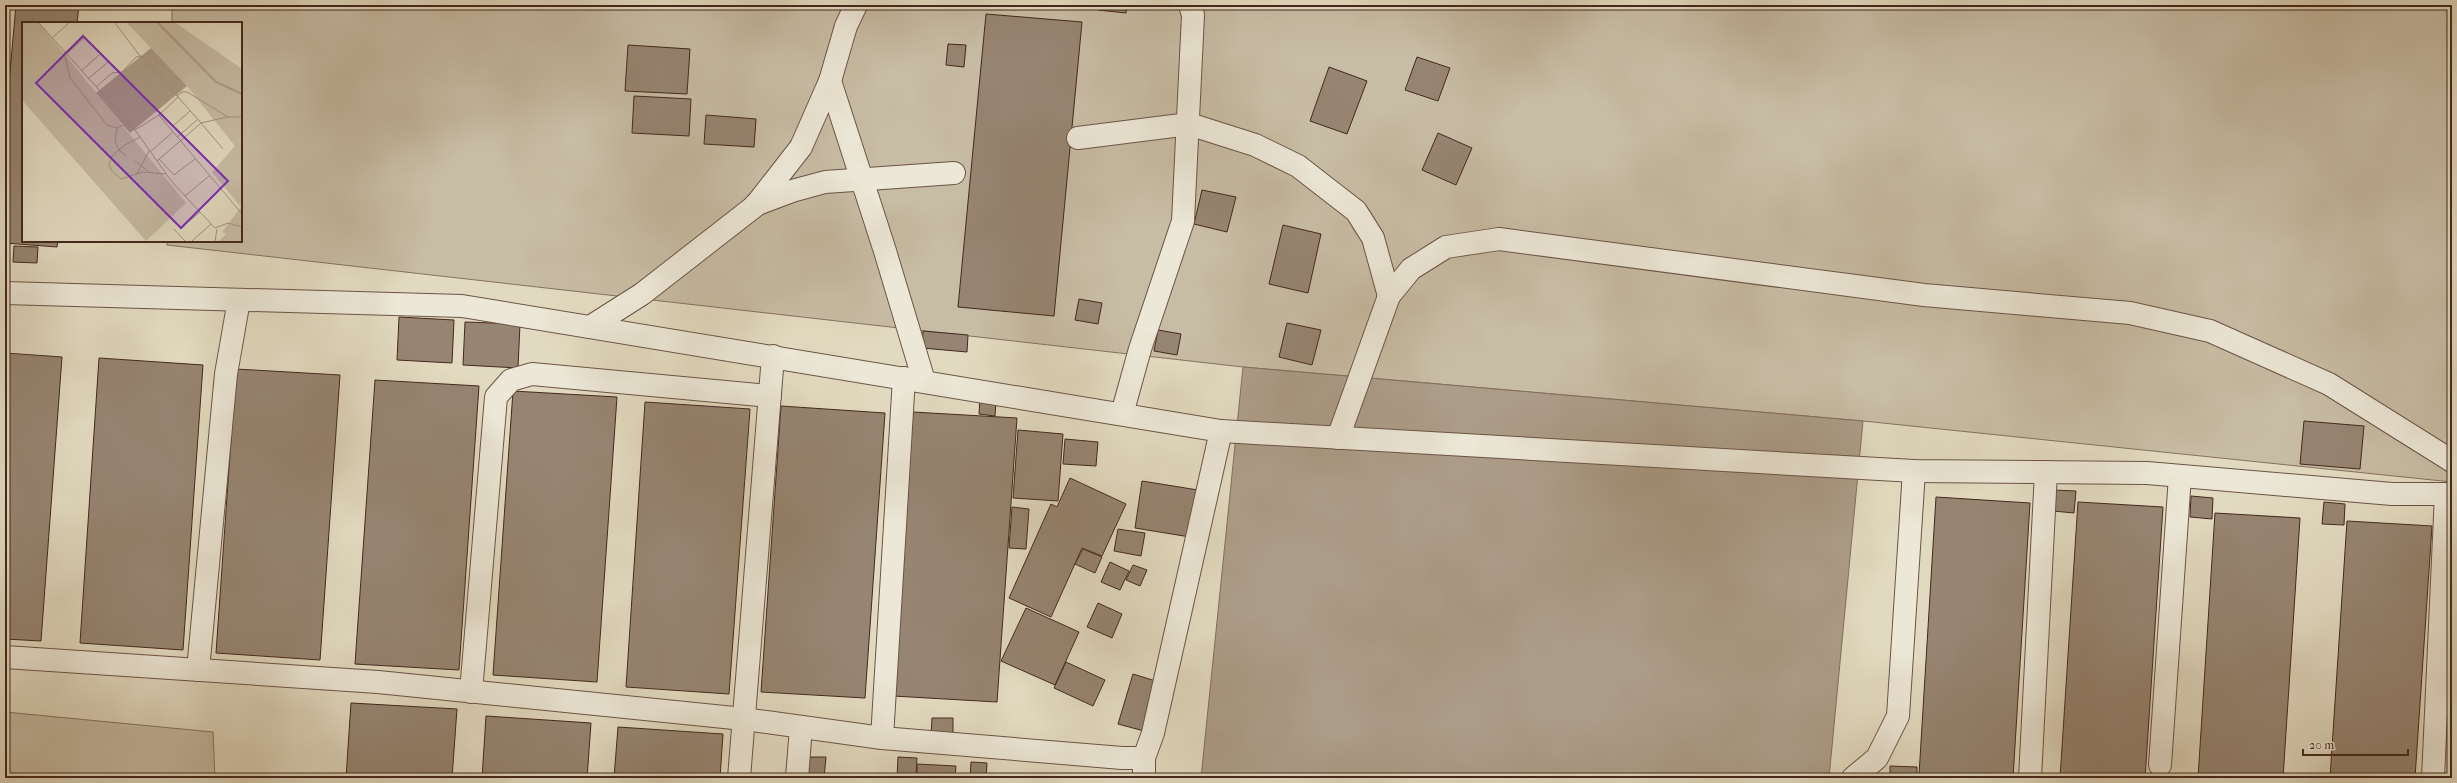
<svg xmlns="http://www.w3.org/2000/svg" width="2457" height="783" font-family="'IM FELL French Canon',serif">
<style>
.green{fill:#c7bca4;stroke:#857260}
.water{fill:#ac9d89;stroke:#826e5e}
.building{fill:#968572;stroke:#43281d}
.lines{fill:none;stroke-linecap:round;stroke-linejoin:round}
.minor-casing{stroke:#6b5446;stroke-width:24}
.minor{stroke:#ece7d6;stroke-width:22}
.inset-river{fill:none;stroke:#ac9d89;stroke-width:2}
.inset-road{fill:none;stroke:#a2937f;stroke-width:1}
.view{fill:#7b2cbf;fill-opacity:0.15;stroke:#7b2cbf;stroke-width:2}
.inset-edge{fill:none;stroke:#43281d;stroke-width:2}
</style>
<rect width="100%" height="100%" fill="#e2dac0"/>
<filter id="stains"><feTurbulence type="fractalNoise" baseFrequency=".005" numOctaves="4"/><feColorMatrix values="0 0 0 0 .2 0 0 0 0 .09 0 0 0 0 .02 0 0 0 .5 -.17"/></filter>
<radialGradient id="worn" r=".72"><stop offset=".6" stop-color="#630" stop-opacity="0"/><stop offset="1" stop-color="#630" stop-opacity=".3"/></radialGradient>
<g class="green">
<polygon points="172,5 2452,5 2452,482 1863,421 1243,367 167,245 167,241 241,241 241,23 172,23"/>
<polygon points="5,712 213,732 215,778 5,778"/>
</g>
<polygon class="water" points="1243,367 1863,421 1829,778 1201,778"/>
<g class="building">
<polygon points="16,5 79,5 77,23 23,23 23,241 58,241 57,247 5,243 5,128"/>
<polygon points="1099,5 1127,5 1126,13 1098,10"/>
<polygon points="986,14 1082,22 1054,316 958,307"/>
<polygon points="948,44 966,45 964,67 946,65"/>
<polygon points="628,45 690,49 687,94 625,91"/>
<polygon points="1417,57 1450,68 1438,101 1405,90"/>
<polygon points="1329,67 1367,81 1347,134 1310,121"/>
<polygon points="634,96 691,99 689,136 632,133"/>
<polygon points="706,115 756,119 754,147 704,144"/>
<polygon points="1438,133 1472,148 1456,185 1422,170"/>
<polygon points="1202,190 1236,197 1227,232 1194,224"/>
<polygon points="1283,225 1321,234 1308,293 1269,284"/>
<polygon points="14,246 38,247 37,263 13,262"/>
<polygon points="1079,299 1102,303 1098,324 1075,320"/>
<polygon points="399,317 454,320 452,363 397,360"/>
<polygon points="465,322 520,324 518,368 463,365"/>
<polygon points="1287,323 1321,330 1312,365 1279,357"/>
<polygon points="1158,330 1181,334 1177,355 1154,351"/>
<polygon points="923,331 968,335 967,352 922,348"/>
<polygon points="5,353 62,357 41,641 5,639"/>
<polygon points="99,358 203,365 183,650 80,643"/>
<polygon points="236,369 340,375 320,660 216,653"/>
<polygon points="375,380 479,386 459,670 355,664"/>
<polygon points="513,391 617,397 597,682 493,675"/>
<polygon points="980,400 996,401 995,416 979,414"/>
<polygon points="645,402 750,409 729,694 626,687"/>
<polygon points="781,406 885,413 865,698 761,692"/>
<polygon points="913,412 1017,418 997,702 893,696"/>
<polygon points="2304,421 2364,426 2360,469 2300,464"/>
<polygon points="1018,430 1063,434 1058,501 1013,498"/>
<polygon points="1065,439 1098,442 1096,466 1063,464"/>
<polygon points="1070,478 1126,504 1102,556 1082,548 1051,617 1009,598 1051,504 1057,507"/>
<polygon points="1142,481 1198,490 1190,537 1135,528"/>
<polygon points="2054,490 2076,491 2074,513 2053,511"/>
<polygon points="2191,496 2213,498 2212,519 2190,517"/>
<polygon points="1936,497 2030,503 2013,778 1919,775"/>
<polygon points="2078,502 2163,507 2145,778 2060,778"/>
<polygon points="2324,502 2345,504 2344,525 2322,524"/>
<polygon points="1012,507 1029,509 1026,549 1009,548"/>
<polygon points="2215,513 2300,518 2283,778 2198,778"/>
<polygon points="2347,521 2432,526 2415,778 2330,778"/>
<polygon points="1118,529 1145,533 1141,556 1114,551"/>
<polygon points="1083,549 1102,557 1095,573 1075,564"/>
<polygon points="1110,562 1129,571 1120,590 1101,582"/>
<polygon points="1133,565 1147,570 1140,586 1126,580"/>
<polygon points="1098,603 1122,614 1112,638 1087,627"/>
<polygon points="1026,608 1079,632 1055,685 1001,661"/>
<polygon points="1066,662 1105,680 1093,706 1054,688"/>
<polygon points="1133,674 1159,682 1144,731 1118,724"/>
<polygon points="351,703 457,709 452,778 346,778"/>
<polygon points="486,716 591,723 587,778 482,778"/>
<polygon points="932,718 953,718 953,735 931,734"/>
<polygon points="618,727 723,734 720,778 614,778"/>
<polygon points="807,757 826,757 824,778 806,778"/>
<polygon points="898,757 917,758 916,778 897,778"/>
<polygon points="971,762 987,763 986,778 970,778"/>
<polygon points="917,764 956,766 955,778 917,778"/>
<polygon points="1890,766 1917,767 1917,778 1890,778"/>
</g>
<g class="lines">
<defs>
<g id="minor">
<polyline points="830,81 885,251 924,381"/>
<polyline points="1078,138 1189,124 1255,145 1298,166 1356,211 1373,238 1389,296"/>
<polyline points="755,205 792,191 825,182 954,173"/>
<polyline points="5,293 462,306 1221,431 1914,471 2147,473 2392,494 2452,494"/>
<polyline points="590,327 642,294 755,206 801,147 830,81 846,26 856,5"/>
<polyline points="1122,414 1140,349 1183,221 1193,15 1190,5"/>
<polyline points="1338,438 1389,296 1411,269 1446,247 1499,239 1924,295 2130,313 2210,331 2329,384 2452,461"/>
<polyline points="5,657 378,682 744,719 882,738 1122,758 1144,758 1153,733 1221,431"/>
<polyline points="198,670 226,374 239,300"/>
<polyline points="471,692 496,397 511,380 532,374 770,396"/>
<polyline points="882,738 904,378"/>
<polyline points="2160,765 2180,476"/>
<polyline points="739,778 773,356"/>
<polyline points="797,778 801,727"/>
<polyline points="1144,778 1144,758"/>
<polyline points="1853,778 1877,758 1898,716 1914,471"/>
<polyline points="2030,778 2046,472"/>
<polyline points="2433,778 2446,494"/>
</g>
</defs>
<use href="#minor" class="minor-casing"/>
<use href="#minor" class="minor"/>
</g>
<g transform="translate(22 22)">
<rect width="220" height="220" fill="#e2dac0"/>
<path d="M0 1H17L164 181 124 219 0 78ZM105 1H154L220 47V219H197L204 212 200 210 219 185 190 150 213 124 165 64Z" fill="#c7bca4"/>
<path d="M129 26 165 64 108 111 74 71Z" fill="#ac9d89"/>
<path class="inset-river" d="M136 1 194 60 220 72"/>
<path class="inset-road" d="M17 1 113 108 150 160 193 206 206 201 220 205M93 1 118 34M30 16 47 1M42 30 48 56 85 103 95 106 106 101M44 32 62 16M59 49 77 33M66 57 86 40M74 65 90 51 100 50 114 35 120 34 179 101 205 95H220M155 74 160 70H165L206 95M137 93 156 75M152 103 168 89M95 106 93 119 97 128 104 134M113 108 137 93 220 192M118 115 103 123 90 134 87 143 90 149 99 157 121 150 144 152M155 115 175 98M128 130 151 110M137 137 152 153 173 137M113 139 126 149M135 139 179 101 201 127M115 152 127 129M163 174 187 154M152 207 163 219M158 207 178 190M170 219 189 202M193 219 195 207"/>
<path class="view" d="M61 14 206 159 159 206 14 61Z"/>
<rect width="220" height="220" class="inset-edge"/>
</g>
<rect width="2457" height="783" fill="none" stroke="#e2dac0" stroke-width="20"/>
<rect x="6" y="6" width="2445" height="771" fill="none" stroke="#43281d" stroke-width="2"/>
<rect x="10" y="10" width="2437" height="763" fill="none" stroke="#43281d"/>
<path d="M2303 749v6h105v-6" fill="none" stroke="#43281d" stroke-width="2"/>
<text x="2309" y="749" font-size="12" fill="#43281d" stroke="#ece7d6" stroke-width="3" paint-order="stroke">20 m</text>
<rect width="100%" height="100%" filter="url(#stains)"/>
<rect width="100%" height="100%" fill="url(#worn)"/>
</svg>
